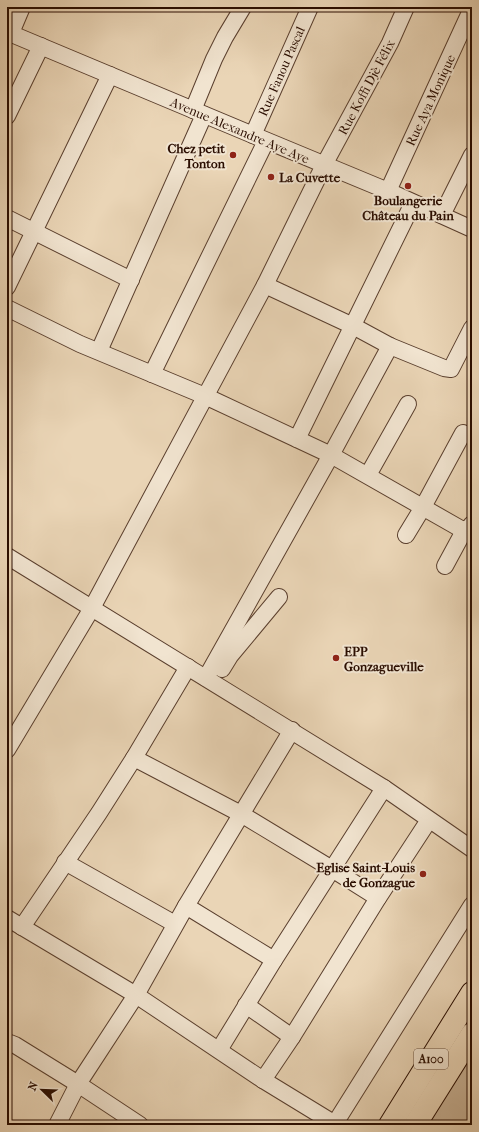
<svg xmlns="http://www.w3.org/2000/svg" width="479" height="1132" font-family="'IM FELL French Canon',serif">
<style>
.green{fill:#c9b397;stroke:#7a604c}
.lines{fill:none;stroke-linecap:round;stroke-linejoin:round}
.minor-casing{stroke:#5a3f2e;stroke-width:18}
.highway-casing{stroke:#2a0d00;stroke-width:24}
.minor{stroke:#f1e4d0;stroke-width:16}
.highway{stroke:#ead5b6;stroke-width:22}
.poi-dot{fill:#8f2418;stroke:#f1e4d0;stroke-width:1.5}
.labels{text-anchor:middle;stroke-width:4;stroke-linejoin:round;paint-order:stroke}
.shield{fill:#f1e4d0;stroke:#664e3e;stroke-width:1}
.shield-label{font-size:12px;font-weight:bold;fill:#2a0d00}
.street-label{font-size:13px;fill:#2a0d00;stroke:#f1e4d0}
.poi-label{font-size:13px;font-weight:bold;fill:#2a0d00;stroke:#f1e4d0;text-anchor:end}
</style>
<rect width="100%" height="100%" fill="#ead5b6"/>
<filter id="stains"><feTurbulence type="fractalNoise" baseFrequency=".005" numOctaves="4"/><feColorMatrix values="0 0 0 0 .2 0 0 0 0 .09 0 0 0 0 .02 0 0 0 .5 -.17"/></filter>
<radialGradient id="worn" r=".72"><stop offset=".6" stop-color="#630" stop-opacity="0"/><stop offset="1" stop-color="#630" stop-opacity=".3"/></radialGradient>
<polygon class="green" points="472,1054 472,1125 428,1125"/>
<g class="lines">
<defs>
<g id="minor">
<polyline points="7,32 253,135 388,191 472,229"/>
<polyline points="11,33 22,7"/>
<polyline points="193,110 214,59 225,37 243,7"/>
<polyline points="7,116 41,46"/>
<polyline points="253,135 310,7"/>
<polyline points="388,191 472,8"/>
<polyline points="442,215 472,155"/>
<polyline points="7,218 131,280"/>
<polyline points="265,285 353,326 390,346 444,368 451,369 472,328"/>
<polyline points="7,287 110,75"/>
<path d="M7 308 80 344 205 396 331 455 461 529C467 530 469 528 472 524"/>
<polyline points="99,351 204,115"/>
<polyline points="152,374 266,141"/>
<polyline points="297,439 413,203"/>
<polyline points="368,475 408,404"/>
<polyline points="406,535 423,507 463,433"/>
<polyline points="7,556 384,788 472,849"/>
<polyline points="445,566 465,529"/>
<polyline points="222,669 230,656 279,597"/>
<polyline points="206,678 331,455 390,346"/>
<polyline points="7,750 92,608 265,285 324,165 390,43 406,7"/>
<polyline points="134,758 241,814 332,869 378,898"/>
<polyline points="65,862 175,924"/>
<polyline points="186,906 274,960"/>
<polyline points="7,918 136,995 263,1080 335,1124"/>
<polyline points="22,927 99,813 134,758 188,667"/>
<polyline points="246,1005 292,1037"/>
<polyline points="7,1045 10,1043 15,1045 78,1084 140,1125"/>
<polyline points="219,1050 274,960 384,788"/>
<polyline points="263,1080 292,1037 378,898 429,820"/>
<polyline points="57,1125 78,1084 136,995 186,906 292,730"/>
<polyline points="334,1125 472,905"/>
</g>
<g id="highway">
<polyline points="390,1125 472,993"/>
<polyline points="415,1125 472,1034"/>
</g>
</defs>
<use href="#minor" class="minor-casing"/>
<use href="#highway" class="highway-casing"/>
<use href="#minor" class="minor"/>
<use href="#highway" class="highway"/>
</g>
<g class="poi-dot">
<circle cx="233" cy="155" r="4"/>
<circle cx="271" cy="177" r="4"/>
<circle cx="408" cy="186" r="4"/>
<circle cx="336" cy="658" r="4"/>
<circle cx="423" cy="874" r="4"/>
</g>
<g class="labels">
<rect class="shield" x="414" y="1049" width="34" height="20" rx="3"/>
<g class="shield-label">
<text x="431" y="1063">A100</text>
</g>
<g class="street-label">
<text transform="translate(281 71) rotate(-66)" y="5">Rue Fanou Pascal</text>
<text transform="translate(366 87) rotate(-62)" y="5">Rue Koffi Djè Félix</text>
<text transform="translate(430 100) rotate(-65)" y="5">Rue Aya Monique</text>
<text transform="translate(240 130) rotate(23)" y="5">Avenue Alexandre Aye Aye</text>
</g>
<g class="poi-label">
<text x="225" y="153">Chez petit<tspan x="225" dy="15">Tonton</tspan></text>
<text x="279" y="182" text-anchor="start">La Cuvette</text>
<text x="408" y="205" text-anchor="middle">Boulangerie<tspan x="408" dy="15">Château du Pain</tspan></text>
<text x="344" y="656" text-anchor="start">EPP<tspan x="344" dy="15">Gonzagueville</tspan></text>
<text x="415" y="872">Eglise Saint-Louis<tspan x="415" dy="15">de Gonzague</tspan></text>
</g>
</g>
<rect width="479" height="1132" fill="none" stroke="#ead5b6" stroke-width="24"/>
<rect x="8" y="8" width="463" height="1116" fill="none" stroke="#2a0d00" stroke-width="2"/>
<rect x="12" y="12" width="455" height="1108" fill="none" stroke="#2a0d00"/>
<g transform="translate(42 1090) rotate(293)" stroke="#f1e4d0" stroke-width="3" paint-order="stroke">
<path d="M0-3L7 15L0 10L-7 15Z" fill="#2a0d00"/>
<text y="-6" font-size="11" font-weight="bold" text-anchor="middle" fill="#2a0d00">N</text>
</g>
<rect width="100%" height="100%" filter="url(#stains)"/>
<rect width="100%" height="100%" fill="url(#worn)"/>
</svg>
